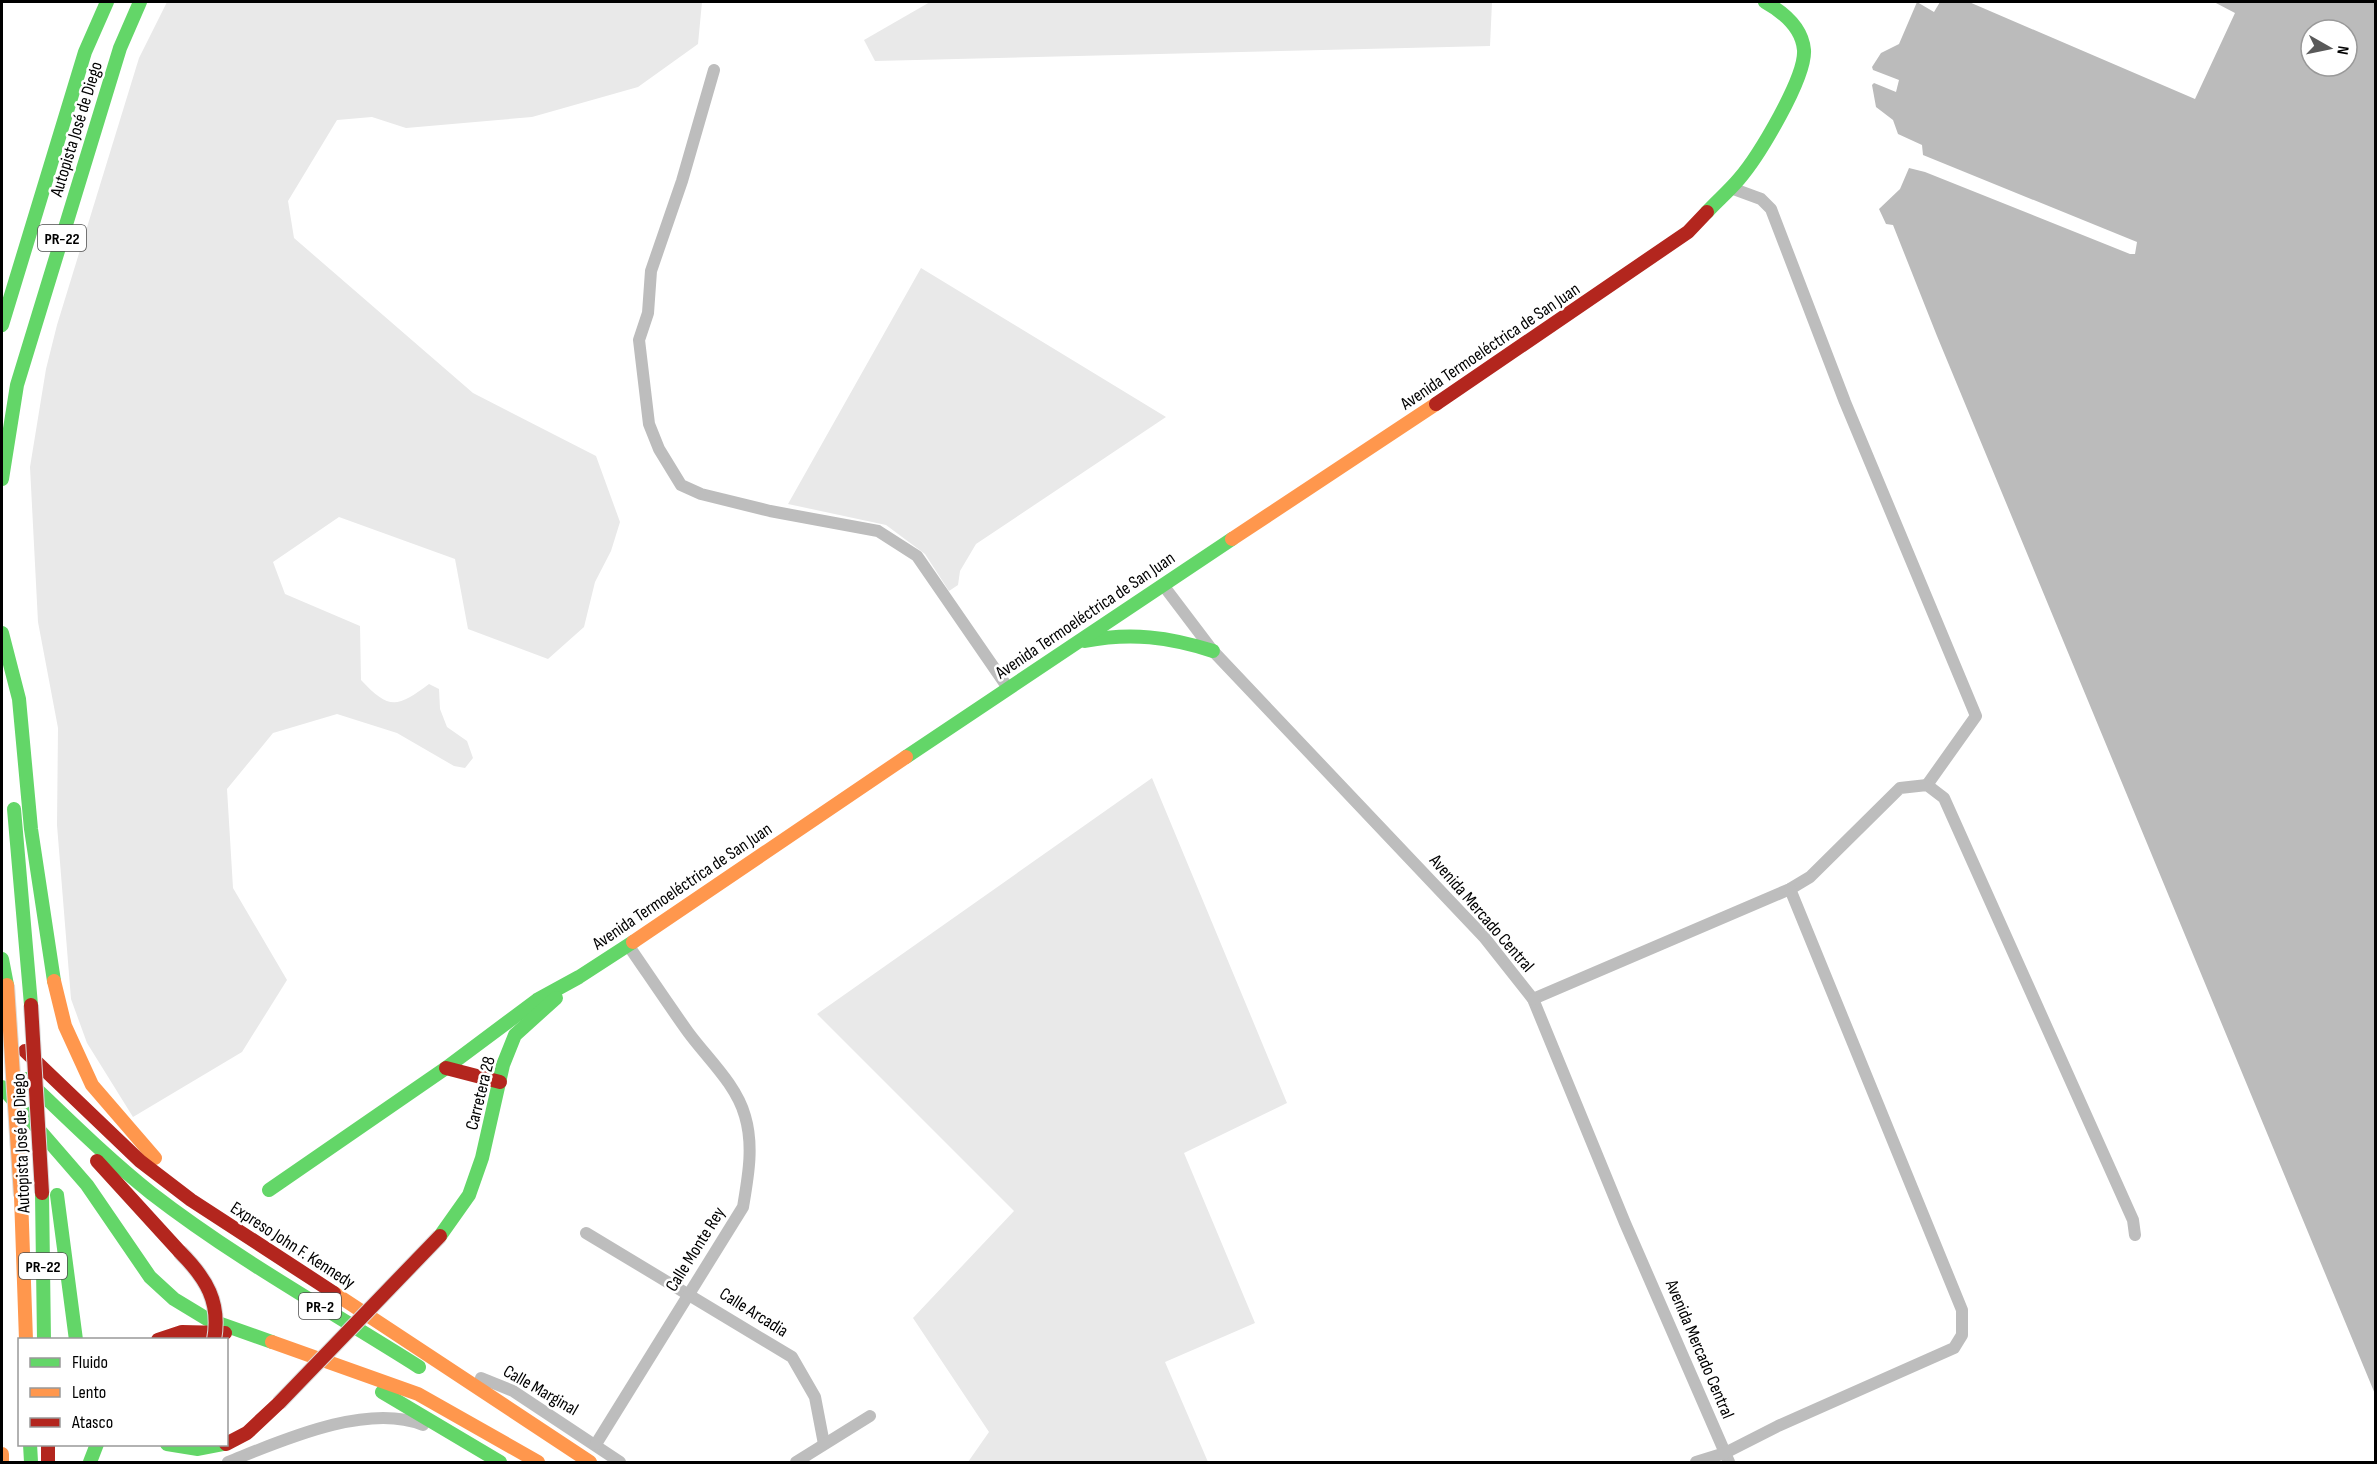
<svg xmlns="http://www.w3.org/2000/svg" width="2377" height="1464" font-family="'Sofia Sans Condensed',sans-serif">
<style>
.green{fill:#e9e9e9}
.water{fill:#bbb;fill-rule:evenodd}
.lines{fill:none;stroke-linecap:round;stroke-linejoin:round}
.street{stroke:#bdbdbd;stroke-width:12}
.fast{stroke:#63d668;stroke-width:14}
.slow{stroke:#ff974d;stroke-width:14}
.jam{stroke:#b3261e;stroke-width:14}
.slow-bridge-casing{stroke:#dbdbdb;stroke-width:16;stroke-linecap:butt}
.jam-bridge-casing{stroke:#dbdbdb;stroke-width:16;stroke-linecap:butt}
.slow-bridge{stroke:#ff974d;stroke-width:14}
.jam-bridge{stroke:#b3261e;stroke-width:14}
.labels{text-anchor:middle;stroke-width:5;stroke-linejoin:round;paint-order:stroke}
.shield{fill:#fff;stroke:#4c4c4c;stroke-width:1.5}
.shield-label{font-size:16px;font-weight:bold;fill:#000}
.street-label{font-size:18px;fill:#000;stroke:#fff}
</style>
<rect width="100%" height="100%" fill="#fff"/>
<g class="green">
<path d="M167 2H702L698 44 638 87 532 117 406 128 372 117 337 120 288 201 294 238 473 393 596 456 620 522 611 551 595 582 584 627 548 659 468 629 455 559 339 517 273 562 285 594 360 626 361 680C389 710 397 708 429 684L439 689 440 709 447 727 467 741 473 758 465 768 454 766 397 733 337 714 273 733 227 789 233 888 287 980 242 1052 133 1117 87 1043 71 999 57 825 58 728 38 622 30 467 46 369 57 325 139 58Z"/>
<polygon points="930,2 1492,2 1490,46 875,61 864,40"/>
<polygon points="921,268 1166,417 976,544 960,571 958,585 949,591 925,554 886,525 788,504"/>
<polygon points="1152,778 1287,1103 1184,1153 1255,1323 1165,1362 1208,1462 968,1462 989,1432 913,1318 1014,1211 817,1014"/>
</g>
<path class="water" d="M1917 2 1934 12 1940 2H1969L2195 99 2235 13 2214 2H2375V1394L1937 336 1893 225 1886 224 1879 209 1900 189 1909 168 1925 172 2130 254H2135L2137 242 1923 155 1922 145 1898 134 1893 120 1876 107 1872 85 1874 83 1896 92 1899 80 1873 70 1872 67 1881 53 1899 44ZM2311 30H2347V66H2311Z"/>
<g class="lines">
<g class="street">
<polyline points="714,70 682,181 651,271 648,313 639,340 649,424 659,449 681,485 701,494 770,511 878,531 917,556 1008,688"/>
<polyline points="1731,188 1761,199 1771,209 1845,402 1976,716 1927,785"/>
<polyline points="1163,585 1213,651 1484,937 1533,999 1625,1223 1729,1462"/>
<polyline points="1533,999 1790,889 1810,877 1900,788 1927,785 1944,798 2133,1220 2135,1235"/>
<polyline points="586,1233 792,1357 815,1397 824,1444"/>
<polyline points="481,1378 513,1391 620,1462"/>
<path d="M596 1444 743 1207C748 1177 754 1146 745 1116 736 1084 707 1058 688 1032 668 1004 648 974 628 945"/>
<path d="M228 1462C281 1441 367 1402 423 1425"/>
<polyline points="796,1462 870,1416"/>
<polyline points="1696,1462 1725,1453 1778,1426 1954,1348 1962,1335 1962,1310 1790,889"/>
</g>
<g class="fast">
<path d="M1707 212C1717 201 1729 191 1739 179 1758 157 1806 78 1804 50 1802 27 1783 12 1765 2"/>
<polyline points="2,325 85,52 107,2"/>
<polyline points="2,479 17,385 120,48 140,2"/>
<polyline points="2,633 19,699 31,829 54,981"/>
<path d="M1085 641C1131 632 1169 637 1213 651"/>
<polyline points="906,757 1232,539"/>
<polyline points="14,809 31,1005"/>
<polyline points="2,959 7,985"/>
<path d="M26 1079C67 1118 107 1158 151 1193 235 1258 329 1310 419 1367"/>
<polyline points="2,1087 87,1185 150,1277 174,1299 207,1319 272,1342"/>
<polyline points="269,1190 446,1068 537,1000 579,977 633,942"/>
<polyline points="42,1193 44,1340"/>
<polyline points="57,1195 76,1340"/>
<polyline points="440,1236 469,1195 482,1158 503,1065 515,1035 556,998"/>
<polyline points="382,1392 500,1462"/>
<polyline points="30,1444 31,1462"/>
<polyline points="167,1444 198,1449 224,1444"/>
<polyline points="90,1462 97,1444"/>
</g>
<g class="slow">
<polyline points="1232,539 1436,404"/>
<polyline points="633,942 906,757"/>
<polyline points="54,981 65,1026 92,1085 155,1158"/>
<polyline points="21,1196 26,1340"/>
<polyline points="334,1293 590,1462"/>
<polyline points="272,1342 418,1394 538,1462"/>
<polyline points="2,1454 2,1462"/>
</g>
<g class="jam">
<polyline points="1436,404 1688,232 1707,212"/>
<polyline points="25,1051 140,1161 191,1200 334,1293"/>
<polyline points="446,1068 500,1082"/>
<polyline points="97,1161 180,1252"/>
<polyline points="158,1340 182,1332 225,1333"/>
<polyline points="48,1444 48,1462"/>
<polyline points="226,1444 247,1433 279,1403"/>
</g>
<defs>
<polyline id="slow-bridge" points="7,985 21,1196"/>
<g id="jam-bridge">
<polyline points="31,1005 42,1193"/>
<path d="M180 1252C206 1278 221 1302 214 1340"/>
<polyline points="279,1403 440,1236"/>
</g>
</defs>
<use href="#slow-bridge" class="slow-bridge-casing"/>
<use href="#jam-bridge" class="jam-bridge-casing"/>
<use href="#slow-bridge" class="slow-bridge"/>
<use href="#jam-bridge" class="jam-bridge"/>
</g>
<g class="labels">
<g class="shield">
<rect x="38" y="225" width="48" height="26" rx="4.5"/>
<rect x="19" y="1253" width="48" height="26" rx="4.5"/>
<rect x="299" y="1293" width="42" height="26" rx="4.5"/>
</g>
<g class="shield-label">
<text x="62" y="244">PR-22</text>
<text x="43" y="1272">PR-22</text>
<text x="320" y="1312">PR-2</text>
</g>
<g class="street-label">
<text transform="translate(76 129) rotate(-73)" y="6">Autopista José de Diego</text>
<text transform="translate(1490 346) rotate(-34)" y="6">Avenida Termoeléctrica de San Juan</text>
<text transform="translate(1085 615) rotate(-34)" y="6">Avenida Termoeléctrica de San Juan</text>
<text transform="translate(682 886) rotate(-34)" y="6">Avenida Termoeléctrica de San Juan</text>
<text transform="translate(1482 913) rotate(49)" y="6">Avenida Mercado Central</text>
<text transform="translate(480 1093) rotate(-76)" y="6">Carretera 28</text>
<text transform="translate(21 1143) rotate(-92)" y="6">Autopista José de Diego</text>
<text transform="translate(293 1245) rotate(33)" y="6">Expreso John F. Kennedy</text>
<text transform="translate(695 1249) rotate(-58)" y="6">Calle Monte Rey</text>
<text transform="translate(754 1312) rotate(32)" y="6">Calle Arcadia</text>
<text transform="translate(1700 1349) rotate(67)" y="6">Avenida Mercado Central</text>
<text transform="translate(541 1390) rotate(30)" y="6">Calle Marginal</text>
</g>
</g>
<rect width="2377" height="1464" fill="none" stroke="#000000" stroke-width="6"/>
<rect x="18" y="1338" width="210" height="108" fill="#ffffff" stroke="#999999" stroke-width="1.5"/>
<rect x="30" y="1358" width="30" height="9" fill="#63d668" stroke="#999999" stroke-width="1.5"/>
<text x="72" y="1368" font-size="18" fill="#000000">Fluido</text>
<rect x="30" y="1388" width="30" height="9" fill="#ff974d" stroke="#999999" stroke-width="1.5"/>
<text x="72" y="1398" font-size="18" fill="#000000">Lento</text>
<rect x="30" y="1418" width="30" height="9" fill="#b3261e" stroke="#999999" stroke-width="1.5"/>
<text x="72" y="1428" font-size="18" fill="#000000">Atasco</text>
<g transform="translate(2329 48) rotate(99)"><circle r="28" fill="#ffffff" stroke="#999999" stroke-width="1.5"/>
<path d="M0-4.5L10 22L0 15L-10 22Z" fill="#595959"/>
<text y="-9" font-size="16" font-weight="bold" text-anchor="middle" fill="#000000">N</text>
</g>
</svg>
